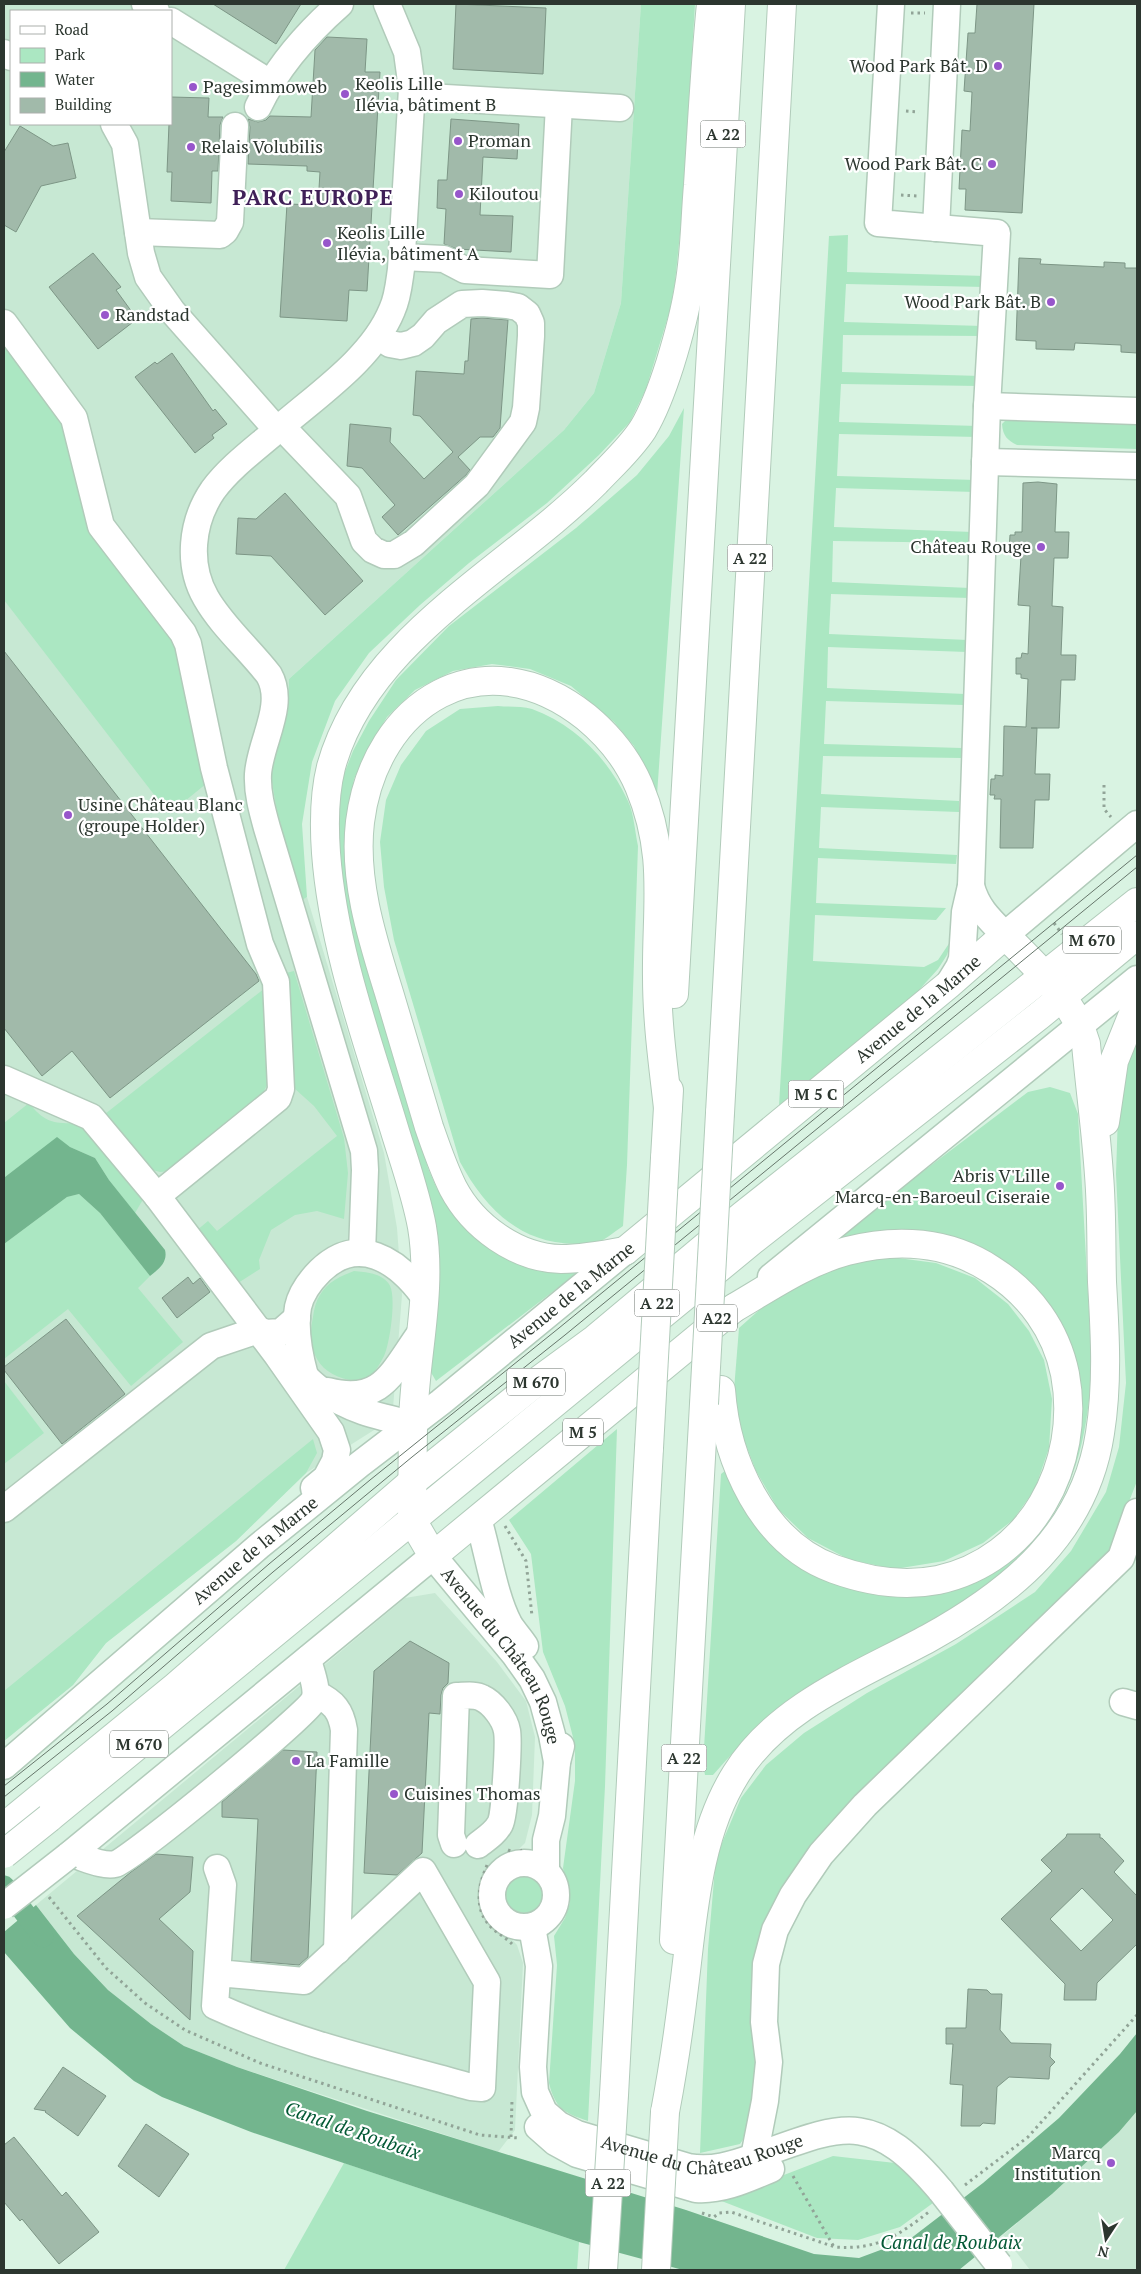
<svg xmlns="http://www.w3.org/2000/svg" width="1141" height="2274" font-family="'PT Serif',serif">
<style>
.built{fill:#c7e8d3;fill-rule:evenodd}
.green{fill:#abe7c2}
.water{fill:#73b58e}
.lines{fill:none;stroke-linecap:round;stroke-linejoin:round}
.canal{stroke:#73b58e;stroke-width:21}
.building{fill:#a1baaa;stroke:#7d9686;fill-rule:evenodd}
.minor-casing{stroke:#b1cbba;stroke-width:29}
.major-casing{stroke:#b1cbba;stroke-width:30}
.highway-casing{stroke:#b1cbba;stroke-width:30}
.path{stroke:#91a497;stroke-width:3;stroke-dasharray:2.5 4;stroke-linecap:butt}
.minor{stroke:#fff;stroke-width:26}
.major{stroke:#fff;stroke-width:28}
.highway{stroke:#fff;stroke-width:28}
.tram{stroke:#66766b;stroke-width:1}
.minor-bridge-casing{stroke:#b1cbba;stroke-width:29;stroke-linecap:butt}
.major-bridge-casing{stroke:#b1cbba;stroke-width:30;stroke-linecap:butt}
.highway-bridge-casing{stroke:#b1cbba;stroke-width:30;stroke-linecap:butt}
.minor-bridge{stroke:#fff;stroke-width:26}
.major-bridge{stroke:#fff;stroke-width:28}
.highway-bridge{stroke:#fff;stroke-width:28}
.poi-dot{fill:#9756cb;stroke:#fff;stroke-width:2}
.labels{text-anchor:middle;stroke-width:4.5;stroke-linejoin:round;paint-order:stroke}
.shield{fill:#fff;stroke:#6b726d;stroke-width:1}
.shield-label{font-size:16px;font-weight:bold;fill:#2c362f}
.poi-label{font-size:18px;fill:#2c362f;stroke:#fff;text-anchor:start}
.street-label{font-size:18px;fill:#2c362f;stroke:#fff}
.water-label{font-size:19px;font-style:italic;fill:#035935;stroke:#fff}
.district-label{font-size:22px;font-weight:bold;letter-spacing:1px;fill:#402058;stroke:#fff}
</style>
<rect width="100%" height="100%" fill="#d9f3e2"/>
<g class="built">
<path d="M4 4H641L621 303 594 393 564 430 289 679 288 711 277 746 271 776 276 807 301 901 307 897 384 1153 397 1228 402 1295 393 1408 382 1425 306 1473 236 1541 106 1643 73 1685 4 1741ZM11 11H171V124H11Z"/>
<polygon points="435,1593 497,1662 526,1701 535,1737 532,1815 525,1843 499,1869 490,1885 487,1902 495,1921 517,1945 523,1963 515,2130 498,2152 237,2067 184,2046 151,2024 108,1990 74,1954 36,1905 405,1598"/>
<polygon points="1137,2111 1137,2270 1030,2270 1003,2235 1052,2194 1119,2132"/>
</g>
<g class="green">
<polygon points="641,4 695,4 682,214 675,282 670,310 646,389 630,422 599,455 547,503 469,563 420,605 369,653 335,701 312,762 302,824 307,897 301,901 276,807 271,776 277,746 288,711 289,679 564,430 594,393 621,303"/>
<polygon points="848,235 847,272 986,276 985,287 846,284 844,322 983,326 983,336 843,335 842,372 981,376 980,386 841,384 839,422 978,426 978,437 839,434 837,476 976,480 975,492 836,488 834,527 973,532 973,543 833,541 832,582 970,588 970,598 831,594 829,634 968,640 967,652 828,647 827,688 965,694 964,705 826,701 824,744 962,748 962,758 823,756 821,794 959,801 959,812 821,807 819,848 957,855 956,864 818,858 816,903 946,908 936,920 815,915 813,961 924,967 938,960 952,939 947,955 938,969 918,991 779,1106 829,236"/>
<polygon points="4,336 66,416 90,521 178,634 212,779 169,814 4,600"/>
<polygon points="684,408 657,795 634,746 614,722 571,686 530,669 492,664 453,671 415,690 387,717 368,749 354,779 348,821 354,913 428,1168 437,1189 461,1222 509,1258 539,1271 581,1270 436,1381 429,1369 440,1280 435,1225 382,1049 346,919 337,829 341,782 353,751 369,721 396,680 449,626 576,528 637,475 669,436"/>
<path d="M1008 418 1137 422V449L1017 445C1007 440 1003 436 1002 424Z"/>
<path d="M498 706C508 707 522 706 532 709 576 725 609 760 628 801 634 814 635 832 638 846L627 1165 623 1226C614 1232 603 1242 593 1244 588 1245 580 1244 574 1244 519 1243 485 1208 460 1162L394 940 384 887 380 842 386 800 401 765 426 731 460 709Z"/>
<polygon points="294,971 344,1138 348,1173 344,1219 317,1211 295,1215 271,1230 259,1260 260,1269 238,1283 196,1231 208,1221 217,1231 337,1136 314,1106 294,1088 286,973"/>
<polygon points="265,988 269,1071 267,1085 259,1101 169,1171 160,1172 149,1169 105,1114"/>
<polygon points="1137,1037 1137,1481 1110,1551 779,1895 754,2046 756,2081 750,2129 740,2144 700,2153 708,1949 716,1857 741,1798 766,1765 804,1733 867,1693 956,1644 1035,1592 1071,1551 1106,1492 1119,1447 1126,1383 1116,1174 1118,1114 1127,1054"/>
<path d="M1050 1087 1070 1093 1078 1114 1092 1366C1086 1464 1064 1529 982 1590 958 1608 929 1622 903 1636 865 1657 824 1675 788 1701 760 1722 736 1749 713 1775H705L703 1764 721 1474 726 1470 758 1519 889 1591 1025 1539 1076 1393 1006 1268 827 1244 1028 1092Z"/>
<path d="M29 1103C45 1123 54 1124 80 1123L145 1196 135 1213 109 1180 95 1158 70 1147 57 1138 5 1177 4 1187V1123Z"/>
<polygon points="79,1194 100,1213 150,1276 138,1288 183,1342 131,1386 68,1309 4,1359 4,1244 67,1197"/>
<polygon points="898,1258 936,1263 975,1278 1008,1304 1029,1331 1044,1360 1052,1399 1049,1448 1035,1489 1013,1520 983,1543 944,1561 895,1569 850,1560 808,1538 778,1509 756,1471 744,1440 733,1402 739,1328 775,1296 812,1276 857,1259"/>
<path d="M354 1271C366 1272 381 1273 389 1284 397 1295 390 1343 384 1356 379 1366 374 1373 366 1381 325 1382 304 1357 313 1317 314 1309 316 1301 320 1295 327 1282 341 1276 354 1271Z"/>
<polygon points="4,1381 44,1433 4,1464"/>
<path d="M617 1429 605 1786 588 2121C564 2113 555 2108 549 2083L557 1965 554 1936 565 1918 570 1903 563 1868 575 1781V1745L565 1706 543 1652 531 1554 509 1520Z"/>
<polygon points="313,1439 317,1453 306,1473 236,1541 106,1643 73,1685 4,1741 4,1691"/>
<circle cx="525" cy="1896" r="23"/>
<polygon points="833,2156 895,2163 907,2171 933,2203 900,2227 858,2240 817,2238 719,2200"/>
<polygon points="344,2163 579,2242 577,2270 284,2270"/>
</g>
<g class="water">
<path d="M57 1137 70 1147 95 1158 109 1180 165 1250C168 1262 159 1269 150 1276L100 1213 79 1194 67 1197 4 1244 5 1177Z"/>
<polygon points="36,1905 74,1954 108,1990 151,2024 184,2046 237,2067 367,2111 686,2210 814,2254 859,2258 910,2239 983,2183 1059,2118 1120,2054 1137,2033 1137,2111 1119,2132 1052,2194 959,2270 683,2270 579,2242 251,2132 162,2097 134,2081 70,2028 4,1952 4,1932"/>
</g>
<g class="lines">
<polyline class="canal" points="4,1886 43,1937"/>
</g>
<g class="building">
<polygon points="213,4 301,4 276,44"/>
<polygon points="456,4 546,8 543,74 453,69"/>
<polygon points="977,4 1034,4 1022,213 965,210 966,189 959,189 962,130 970,131 972,92 964,91 968,33 975,33"/>
<polygon points="327,37 367,39 365,72 380,72 367,291 349,290 347,321 280,317 287,204 318,205 320,172 307,171 307,166 248,164 250,127 248,119 258,122 266,120 270,116 311,117 315,50"/>
<polygon points="171,97 209,98 208,117 223,117 220,125 218,171 212,171 211,203 171,201 172,172 167,172 169,124 171,124"/>
<polygon points="451,119 519,124 517,159 483,157 480,215 513,216 511,252 457,249 444,244 446,209 437,208 438,180 447,180"/>
<polygon points="20,126 53,146 68,143 76,178 41,186 16,232 4,225 4,152"/>
<polygon points="93,253 121,287 116,290 137,319 98,349 49,287"/>
<polygon points="1019,258 1041,259 1040,264 1104,267 1104,262 1125,263 1125,268 1137,268 1137,353 1121,352 1121,345 1075,343 1074,350 1036,349 1036,341 1016,340"/>
<polygon points="482,318 508,320 500,428 493,437 480,437 458,457 470,470 466,475 398,535 382,517 395,505 362,468 347,466 350,424 391,428 390,442 424,479 453,452 420,416 413,415 416,371 464,374 465,361 468,361 471,319"/>
<polygon points="172,353 213,411 215,409 227,424 212,435 214,438 195,453 135,377 155,362 157,364"/>
<polygon points="1038,482 1057,484 1055,532 1069,532 1068,558 1054,558 1052,606 1063,607 1061,655 1076,655 1075,680 1061,680 1059,728 1031,728 1037,728 1035,774 1050,774 1049,800 1035,800 1033,848 1000,848 1001,799 994,799 995,795 990,795 991,779 995,779 995,775 1003,776 1004,726 1026,727 1028,679 1021,678 1021,674 1016,674 1016,658 1021,658 1022,653 1028,654 1030,606 1018,605 1021,556 1014,555 1014,551 1009,551 1010,535 1015,535 1015,532 1022,532 1023,483"/>
<polygon points="285,493 363,581 325,615 271,556 236,554 238,518 256,519"/>
<polygon points="4,651 256,974 259,981 110,1098 72,1051 42,1076 4,1028"/>
<polygon points="188,1277 193,1284 200,1278 210,1292 177,1318 162,1298"/>
<polygon points="66,1319 125,1394 62,1444 4,1370 4,1367"/>
<polygon points="410,1641 449,1663 448,1683 443,1688 441,1695 440,1714 429,1713 422,1853 397,1875 364,1873 374,1671"/>
<polygon points="283,1750 317,1752 308,1957 299,1965 251,1961 258,1819 222,1817 222,1802"/>
<path d="M1067 1834H1100V1838H1102L1124 1861 1114 1872 1137 1896V1944L1097 1983 1096 2000H1064L1065 1984 1001 1919 1052 1871 1041 1860 1066 1837ZM1082 1888 1113 1920 1081 1951 1050 1919Z"/>
<polygon points="156,1854 193,1857 190,1892 159,1919 193,1951 190,2020 77,1916 131,1872"/>
<polygon points="968,1989 987,1990 991,1994 1002,1994 1000,2030 1011,2043 1051,2044 1050,2057 1055,2062 1050,2067 1049,2079 1009,2077 997,2087 995,2124 983,2123 980,2126 961,2126 963,2085 950,2084 953,2044 946,2044 946,2028 966,2028"/>
<polygon points="63,2067 106,2096 78,2136 45,2112 46,2111 34,2109"/>
<polygon points="146,2124 189,2154 159,2197 118,2166"/>
<polygon points="14,2137 62,2196 66,2192 99,2232 59,2264 22,2219 20,2221 4,2202 4,2145"/>
</g>
<g class="lines">
<defs>
<g id="minor">
<polyline points="145,4 156,11"/>
<polyline points="891,4 878,223 997,233 987,406 971,886 965,912 962,959 959,967 948,985"/>
<polyline points="171,21 270,83"/>
<polyline points="4,53 11,57"/>
<polyline points="412,96 620,108"/>
<path d="M258 107C277 67 307 33 340 4"/>
<path d="M114 124 125 144 141 253 148 277 172 311 277 430C317 395 372 359 392 310 398 297 399 283 401 269L412 89 407 52 387 4"/>
<polyline points="936,228 947,4"/>
<polyline points="138,232 220,235 225,231 230,222 235,126"/>
<polyline points="402,257 444,259 465,270 550,275 559,105"/>
<polyline points="4,323 74,418 101,526 183,633 188,644 214,768 260,944 276,982 281,1089 278,1098 157,1196"/>
<polyline points="987,406 1137,411"/>
<polyline points="281,426 348,496 364,541 373,550 384,555 394,555 414,543 477,485 523,422 526,408 531,336 531,323 527,314 518,307 507,305 482,303 462,304 436,321 423,336 413,343 401,346 390,344 378,336"/>
<path d="M277 430C255 449 230 467 213 490 191 522 187 565 206 598 222 626 249 649 269 675 286 705 260 742 258 774 257 792 262 810 267 828L364 1151 365 1170 362 1253"/>
<polyline points="985,462 1137,466"/>
<path d="M971 886C977 908 989 919 1005 935L1137 824"/>
<polyline points="4,1079 91,1117 157,1196 277,1355 331,1432 337,1450 335,1461 326,1478 314,1488"/>
<polyline points="771,1277 1137,979"/>
<path d="M300 1372C306 1377 311 1383 318 1388 349 1410 375 1416 413 1424"/>
<path d="M305 1376C299 1354 294 1330 298 1307 301 1293 310 1281 320 1271 358 1234 397 1260 423 1295"/>
<path d="M328 1391C381 1405 392 1373 419 1335"/>
<polyline points="4,1509 211,1346 258,1330 266,1333 281,1332 297,1318"/>
<path d="M478 1519C488 1551 494 1596 509 1624 513 1631 520 1638 525 1646"/>
<path d="M316 1694C334 1702 341 1711 344 1730L337 1951"/>
<polyline points="1123,1702 1137,1706"/>
<path id="s1" d="M4 1766 259 1546 360 1464 441 1402 625 1251"/>
<path d="M454 1844 451 1835 456 1696C464 1696 475 1694 482 1698 493 1703 505 1719 507 1731 509 1742 505 1815 500 1824 495 1833 487 1838 478 1845"/>
<path d="M71 1854C83 1857 103 1867 115 1864 131 1860 307 1715 314 1700 319 1689 310 1670 308 1659"/>
<path id="s2" d="M68 1856 433 1556 515 1655 532 1679 543 1702 552 1735 557 1762"/>
<circle cx="524" cy="1895" r="32"/>
<path d="M217 1868 223 1885 215 2006C296 2043 385 2063 471 2087L482 2088 487 1982 423 1871 304 1981 218 1973"/>
<polyline points="546,1871 546,1840 552,1816 557,1762 561,1746"/>
<path id="s3" d="M532 1927 539 1966 533 2067 535 2092 544 2112 559 2125 577 2134 688 2167C712 2171 732 2165 754 2157 845 2124 872 2109 941 2191"/>
<path d="M538 2127 555 2142 577 2154 696 2189C722 2191 747 2179 771 2169"/>
<polyline points="754,2157 765,2101 769,2062 764,2022 766,1964 775,1930 793,1895 821,1854 865,1805 1121,1558 1137,1512"/>
</g>
<g id="major">
<path id="s4" d="M625 1251 948 985 1005 935C1033 963 1062 990 1080 1026"/>
<polyline points="413,1424 412,1520 433,1556 734,1308"/>
<polyline points="49,1818 753,1240 1040,1015 1137,935"/>
<polyline points="4,1827 175,1687 412,1482 535,1383 595,1339 742,1216 1137,902"/>
</g>
<g id="highway">
<polyline points="674,994 731,4"/>
<polyline points="720,1113 782,4"/>
<polyline points="1105,1122 1114,1061 1137,1004"/>
<polyline points="665,1158 669,1090"/>
<path d="M625 1251C604 1255 582 1259 561 1259 516 1258 473 1226 453 1188 443 1168 436 1147 429 1127 416 1083 403 1040 390 996 373 941 353 881 360 822 375 702 483 635 586 717 609 736 627 758 639 786 668 855 656 906 657 977 657 1021 663 1064 668 1108"/>
<path d="M721 1390C726 1460 762 1543 834 1569 867 1581 902 1587 938 1580 1031 1560 1082 1464 1065 1374 1056 1330 1030 1294 992 1270 948 1241 897 1238 847 1251 806 1262 770 1287 734 1308"/>
<path d="M413 1424C414 1359 433 1292 422 1227 416 1194 404 1161 394 1128 367 1039 333 947 326 853 324 825 324 795 331 767 366 639 508 570 596 482 612 465 630 449 643 429 655 409 663 386 670 364 678 338 685 313 689 287 695 254 695 219 698 185 702 124 705 64 711 4"/>
<polyline points="674,1940 704,1404"/>
<polyline points="614,2095 649,1448"/>
<path d="M665 2112C673 2070 679 2029 684 1987 693 1917 697 1836 736 1774 778 1706 861 1675 929 1638 1012 1592 1085 1533 1100 1433 1108 1383 1105 1333 1102 1282 1101 1247 1102 1211 1099 1175 1096 1131 1090 1088 1086 1044L1080 1026"/>
</g>
</defs>
<use href="#minor" class="minor-casing"/>
<use href="#major" class="major-casing"/>
<use href="#highway" class="highway-casing"/>
<g class="path">
<polyline points="911,13 925,13"/>
<polyline points="906,111 919,112"/>
<polyline points="901,195 917,196"/>
<polyline points="1104,785 1104,809 1111,817"/>
<polyline points="1054,923 1062,934"/>
<polyline points="505,1526 526,1561 532,1616"/>
<polyline points="508,1850 515,1853 523,1850"/>
<path d="M487 1865C478 1887 473 1911 493 1929 499 1934 506 1938 512 1944"/>
<polyline points="49,1897 106,1968 145,2003 185,2030 260,2063 480,2135 519,2138"/>
<polyline points="511,2137 512,2100"/>
<polyline points="793,2176 834,2247"/>
<polyline points="965,2185 1028,2137 1137,2015"/>
<path d="M702 2213 714 2217 719 2213 731 2212 835 2247C877 2250 898 2236 930 2211"/>
</g>
<use href="#minor" class="minor"/>
<use href="#major" class="major"/>
<use href="#highway" class="highway"/>
<g class="tram">
<polyline points="4,1786 107,1704 269,1564 370,1480 559,1328 1137,855"/>
<polyline points="4,1797 112,1711 273,1572 412,1457 565,1335 1137,867"/>
</g>
<defs>
<g id="minor-bridge">
<polyline points="4,1906 68,1856"/>
<polyline points="941,2191 999,2265"/>
</g>
<polyline id="major-bridge" points="4,1854 49,1818"/>
<g id="highway-bridge">
<polyline points="704,1404 720,1113"/>
<polyline points="649,1448 665,1158"/>
<polyline points="603,2270 614,2095"/>
<polyline points="656,2270 665,2112"/>
</g>
</defs>
<use href="#minor-bridge" class="minor-bridge-casing"/>
<use href="#major-bridge" class="major-bridge-casing"/>
<use href="#highway-bridge" class="highway-bridge-casing"/>
<use href="#minor-bridge" class="minor-bridge"/>
<use href="#major-bridge" class="major-bridge"/>
<use href="#highway-bridge" class="highway-bridge"/>
</g>
<g class="poi-dot">
<circle cx="998" cy="66" r="5"/>
<circle cx="193" cy="87" r="5"/>
<circle cx="345" cy="94" r="5"/>
<circle cx="458" cy="141" r="5"/>
<circle cx="191" cy="147" r="5"/>
<circle cx="992" cy="164" r="5"/>
<circle cx="459" cy="194" r="5"/>
<circle cx="327" cy="243" r="5"/>
<circle cx="1051" cy="302" r="5"/>
<circle cx="105" cy="315" r="5"/>
<circle cx="1041" cy="547" r="5"/>
<circle cx="68" cy="815" r="5"/>
<circle cx="1060" cy="1186" r="5"/>
<circle cx="296" cy="1761" r="5"/>
<circle cx="394" cy="1794" r="5"/>
<circle cx="1111" cy="2163" r="5"/>
</g>
<g class="labels">
<g class="shield">
<rect x="700.5" y="120.5" width="45" height="27" rx="4"/>
<rect x="727.5" y="544.5" width="45" height="27" rx="4"/>
<rect x="1063" y="926.5" width="58" height="27" rx="4"/>
<rect x="788.5" y="1080.5" width="55" height="27" rx="4"/>
<rect x="634.5" y="1289.5" width="45" height="27" rx="4"/>
<rect x="697" y="1304.5" width="40" height="27" rx="4"/>
<rect x="507" y="1368.5" width="58" height="27" rx="4"/>
<rect x="563" y="1418.5" width="40" height="27" rx="4"/>
<rect x="110" y="1730.5" width="58" height="27" rx="4"/>
<rect x="661.5" y="1744.5" width="45" height="27" rx="4"/>
<rect x="585.5" y="2169.5" width="45" height="27" rx="4"/>
</g>
<g class="shield-label">
<text x="723" y="140">A 22</text>
<text x="750" y="564">A 22</text>
<text x="1092" y="946">M 670</text>
<text x="816" y="1100">M 5 C</text>
<text x="657" y="1309">A 22</text>
<text x="717" y="1324">A22</text>
<text x="536" y="1388">M 670</text>
<text x="583" y="1438">M 5</text>
<text x="139" y="1750">M 670</text>
<text x="684" y="1764">A 22</text>
<text x="608" y="2189">A 22</text>
</g>
<g class="poi-label">
<text x="988" y="72" text-anchor="end">Wood Park Bât. D</text>
<text x="355" y="90">Keolis Lille<tspan x="355" dy="21">Ilévia, bâtiment B</tspan></text>
<text x="203" y="93">Pagesimmoweb</text>
<text x="468" y="147">Proman</text>
<text x="201" y="153">Relais Volubilis</text>
<text x="982" y="170" text-anchor="end">Wood Park Bât. C</text>
<text x="469" y="200">Kiloutou</text>
<text x="337" y="239">Keolis Lille<tspan x="337" dy="21">Ilévia, bâtiment A</tspan></text>
<text x="1041" y="308" text-anchor="end">Wood Park Bât. B</text>
<text x="115" y="321">Randstad</text>
<text x="1031" y="553" text-anchor="end">Château Rouge</text>
<text x="78" y="811">Usine Château Blanc<tspan x="78" dy="21">(groupe Holder)</tspan></text>
<text x="1050" y="1182" text-anchor="end">Abris V'Lille<tspan x="1050" dy="21">Marcq-en-Baroeul Ciseraie</tspan></text>
<text x="306" y="1767">La Famille</text>
<text x="404" y="1800">Cuisines Thomas</text>
<text x="1101" y="2159" text-anchor="end">Marcq<tspan x="1101" dy="21">Institution</tspan></text>
</g>
<g class="street-label">
<text dy="6" stroke="none"><textPath href="#s4" startOffset="380">Avenue de la Marne</textPath></text>
<text transform="translate(571 1295) rotate(-39)" y="6">Avenue de la Marne</text>
<text dy="6" stroke="none"><textPath href="#s1" startOffset="331">Avenue de la Marne</textPath></text>
<text dy="6" stroke="none"><textPath href="#s2" startOffset="595">Avenue du Château Rouge</textPath></text>
<text dy="6" stroke="none"><textPath href="#s3" startOffset="358">Avenue du Château Rouge</textPath></text>
</g>
<g class="water-label">
<text transform="translate(353 2130) rotate(19)" y="7">Canal de Roubaix</text>
<text x="951" y="2249">Canal de Roubaix</text>
</g>
<g class="district-label">
<text x="313" y="205">PARC EUROPE</text>
</g>
</g>
<rect width="1141" height="2274" fill="none" stroke="#2c362f" stroke-width="10"/>
<rect x="10" y="10" width="162" height="115" fill="#ffffff" stroke="#abafac"/>
<rect x="20" y="26" width="25" height="8" fill="#ffffff" stroke="#abafac"/>
<text x="55" y="35" font-size="15" fill="#2c362f">Road</text>
<rect x="20" y="48" width="25" height="15" fill="#abe7c2" stroke="#abafac"/>
<text x="55" y="60" font-size="15" fill="#2c362f">Park</text>
<rect x="20" y="72" width="25" height="15" fill="#73b58e" stroke="#abafac"/>
<text x="55" y="85" font-size="15" fill="#2c362f">Water</text>
<rect x="20" y="98" width="25" height="15" fill="#a1baaa" stroke="#abafac"/>
<text x="55" y="110" font-size="15" fill="#2c362f">Building</text>
<g transform="translate(1106 2239) rotate(192)" stroke="#ffffff" stroke-width="4" paint-order="stroke">
<path d="M0-4L9 19L0 12L-9 19Z" fill="#2c362f"/>
<text y="-8" font-size="14" font-weight="bold" text-anchor="middle" fill="#2c362f">N</text>
</g>
</svg>
